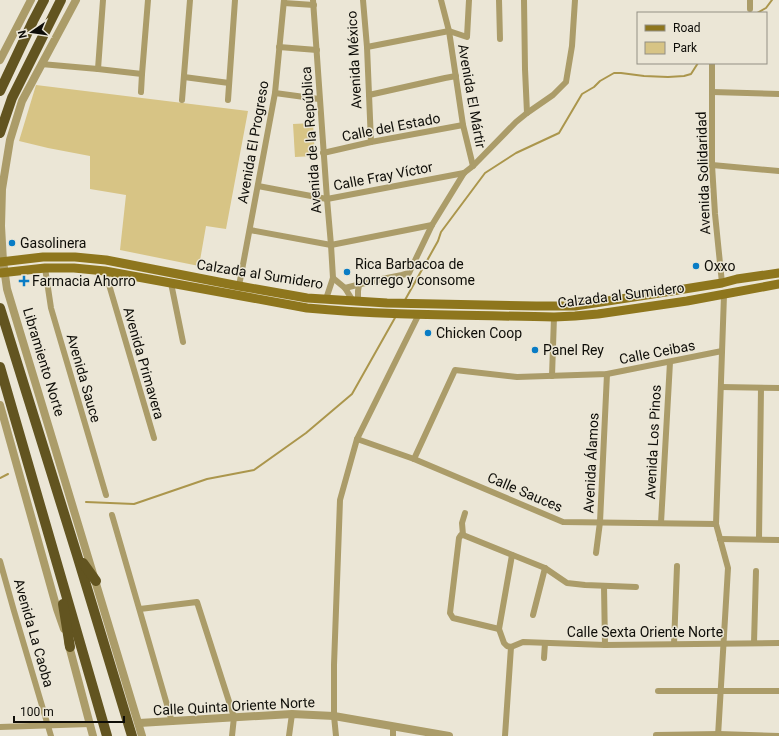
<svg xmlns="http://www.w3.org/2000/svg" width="779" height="736" font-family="Roboto,sans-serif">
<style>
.green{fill:#d7c485}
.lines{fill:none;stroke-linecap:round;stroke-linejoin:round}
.stream{stroke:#ab964c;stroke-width:2}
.minor{stroke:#ab9c69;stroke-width:6}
.tertiary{stroke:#ab9c69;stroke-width:8}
.secondary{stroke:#8e761d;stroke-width:9}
.trunk{stroke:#625420;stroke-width:10}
.poi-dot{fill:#097cc5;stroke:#ebe6d6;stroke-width:1.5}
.labels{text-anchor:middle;stroke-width:3;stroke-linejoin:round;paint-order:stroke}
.street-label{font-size:14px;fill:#0e0d08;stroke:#ebe6d6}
.poi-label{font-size:14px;fill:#0e0d08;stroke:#ebe6d6;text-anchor:start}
</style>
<rect width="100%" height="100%" fill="#ebe6d6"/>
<g class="green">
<polygon points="36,85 248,111 226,229 206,226 199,266 120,250 126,195 90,189 90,156 48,148 19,141"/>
<polygon points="313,123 315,156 295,157 293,124"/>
</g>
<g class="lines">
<g class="stream">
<polyline points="757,13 766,8 772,0"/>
<polyline points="405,300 438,241 441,232 485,173 516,153 559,133 582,94 594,87 600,81 614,73 621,73 644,76 668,77 684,76 691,74 698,63"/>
<polyline points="0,478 8,474"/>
<polyline points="86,502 134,504 207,479 254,470 306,433 352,394 396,316"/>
</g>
<g class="minor">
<polyline points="313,0 327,199 331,245 333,278 326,299"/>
<polyline points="363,0 367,47 371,142"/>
<polyline points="441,0 449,31 463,125 473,166"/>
<polyline points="499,0 500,39"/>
<polyline points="524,0 525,69 527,113"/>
<polyline points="750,0 750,9"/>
<polyline points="284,3 314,5"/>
<polyline points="279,47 317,50"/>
<polyline points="367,47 449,31 467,37 469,0"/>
<polyline points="712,63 712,165 715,214 722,283"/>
<polyline points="41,64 98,69 142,74"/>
<polyline points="98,69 103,0"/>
<polyline points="184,77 229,83"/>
<polyline points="141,92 142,74 148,0"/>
<polyline points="712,92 779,94"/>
<polyline points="275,93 319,99"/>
<polyline points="369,95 445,78 456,76"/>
<polyline points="182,100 190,0"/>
<polyline points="228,100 235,0"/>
<polyline points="323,153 371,142 463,125"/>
<polyline points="712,165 779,171"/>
<polyline points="258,186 327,199 464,173"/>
<polyline points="250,230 331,245 432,225"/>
<polyline points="45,268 51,308 106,495"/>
<polyline points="105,271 154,438"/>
<polyline points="333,278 345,288 353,301"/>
<polyline points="171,283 183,342"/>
<polyline points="239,286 275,93 284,0"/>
<polyline points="345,288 377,280 402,275 409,273 432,225 464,173 473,166 516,122 527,113 553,95 566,82 572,46 575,0"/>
<polyline points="358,301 358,291 359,285"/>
<polyline points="552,376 554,317"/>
<polyline points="721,387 779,388"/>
<polyline points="357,439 414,459 563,522 716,524"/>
<polyline points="414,459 455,370 517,377 607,374 722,351"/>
<polyline points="112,515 172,722"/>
<polyline points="661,523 670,362"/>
<polyline points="463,535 462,523 465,513"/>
<polyline points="720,539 779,540"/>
<polyline points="759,539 761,388"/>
<polyline points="596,553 600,522 607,374"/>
<polyline points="0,561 14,611 51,736"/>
<polyline points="604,586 605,645"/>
<polyline points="140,609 197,602 234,717 232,736"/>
<polyline points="533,615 545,568"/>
<polyline points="499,629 453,618 450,613 459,538 461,535 463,535 545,568 567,583 585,585 636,587"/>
<polyline points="754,643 756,571"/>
<polyline points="674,644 677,566"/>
<polyline points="511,647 523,642 605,645 779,643"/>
<polyline points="511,647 507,646 504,643 499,629 512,555"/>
<polyline points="544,658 545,643"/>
<polyline points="658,691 779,691"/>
<polyline points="393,726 393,736"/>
<polyline points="0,727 90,724"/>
<polyline points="656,735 719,734 779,736"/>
<polyline points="289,736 292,714"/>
<polyline points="336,736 334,716 334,665 340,500 357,439 419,314"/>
<polyline points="505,736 511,647"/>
<polyline points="718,736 728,568 716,524 724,295"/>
</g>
<g class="tertiary">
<polyline points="76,0 22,101 10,140 2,189 1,226 3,261 7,289 142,736"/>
<polyline points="0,60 31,0"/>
<polyline points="0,405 57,609 64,629"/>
<polyline points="68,642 93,736"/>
<polyline points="139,723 292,714 334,716 449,736"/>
</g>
<g class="secondary">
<polyline points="0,262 43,257 75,257 106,260 239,286 307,298 387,303 536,306 575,306 653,294 722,283 737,279 779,273"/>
<path d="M0 273 45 268H74L105 271 307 308C389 316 472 315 554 317L575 316 598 314 687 301 779 284"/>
</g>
<g class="trunk">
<polyline points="0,91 33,21 44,0"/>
<polyline points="0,133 12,98 61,0"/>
<polyline points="0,308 77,555 132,736"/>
<polyline points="0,367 107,736"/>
<polyline points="83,563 96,581"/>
<polyline points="63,604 70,647"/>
</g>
</g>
<g class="poi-dot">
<circle cx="12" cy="243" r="4"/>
<circle cx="696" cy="266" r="4"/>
<circle cx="347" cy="272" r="4"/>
<path d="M22 275h4v4h4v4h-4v4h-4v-4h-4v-4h4z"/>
<circle cx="428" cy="333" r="4"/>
<circle cx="535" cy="350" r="4"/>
</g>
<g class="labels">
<g class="street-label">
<text transform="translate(354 60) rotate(-93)" y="5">Avenida México</text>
<text transform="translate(472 96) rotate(80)" y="5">Avenida El Mártir</text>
<text transform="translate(391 127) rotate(-11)" y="5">Calle del Estado</text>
<text transform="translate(311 140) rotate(-94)" y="5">Avenida de la República</text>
<text transform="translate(253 142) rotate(-80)" y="5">Avenida El Progreso</text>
<text transform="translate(703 173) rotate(-92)" y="5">Avenida Solidaridad</text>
<text transform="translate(383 176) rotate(-11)" y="5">Calle Fray Víctor</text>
<text transform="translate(260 274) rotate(9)" y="5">Calzada al Sumidero</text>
<text transform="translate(621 295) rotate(-7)" y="5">Calzada al Sumidero</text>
<text transform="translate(657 352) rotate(-11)" y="5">Calle Ceibas</text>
<text transform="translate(44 362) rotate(73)" y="5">Libramiento Norte</text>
<text transform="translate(144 363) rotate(74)" y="5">Avenida Primavera</text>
<text transform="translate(84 378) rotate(74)" y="5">Avenida Sauce</text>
<text transform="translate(653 442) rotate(-87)" y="5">Avenida Los Pinos</text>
<text transform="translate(591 463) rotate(-87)" y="5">Avenida Álamos</text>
<text transform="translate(525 492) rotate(23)" y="5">Calle Sauces</text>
<text x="645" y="637">Calle Sexta Oriente Norte</text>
<text transform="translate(34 633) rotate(74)" y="5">Avenida La Caoba</text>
<text transform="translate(234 706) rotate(-3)" y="5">Calle Quinta Oriente Norte</text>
</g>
<g class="poi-label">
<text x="20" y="248">Gasolinera</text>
<text x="355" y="269">Rica Barbacoa de<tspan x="355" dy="16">borrego y consome</tspan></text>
<text x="704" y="271">Oxxo</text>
<text x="32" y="286">Farmacia Ahorro</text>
<text x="436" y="338">Chicken Coop</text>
<text x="543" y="355">Panel Rey</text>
</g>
</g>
<rect x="637" y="12" width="130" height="52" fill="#ebe6d6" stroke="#938f84"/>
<rect x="645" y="25" width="20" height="6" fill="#8e761d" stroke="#938f84"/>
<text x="673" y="32" font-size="12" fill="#0e0d08">Road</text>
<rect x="645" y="42" width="20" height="12" fill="#d7c485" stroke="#938f84"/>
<text x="673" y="52" font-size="12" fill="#0e0d08">Park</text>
<g transform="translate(32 32) rotate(257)" stroke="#ebe6d6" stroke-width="3" paint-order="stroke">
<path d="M0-3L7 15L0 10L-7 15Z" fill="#0e0d08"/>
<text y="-6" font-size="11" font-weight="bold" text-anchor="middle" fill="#0e0d08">N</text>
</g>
<path d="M14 716v6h110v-6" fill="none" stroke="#0e0d08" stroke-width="2"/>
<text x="20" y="716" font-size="12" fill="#0e0d08" stroke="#ebe6d6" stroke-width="3" paint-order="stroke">100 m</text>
</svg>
